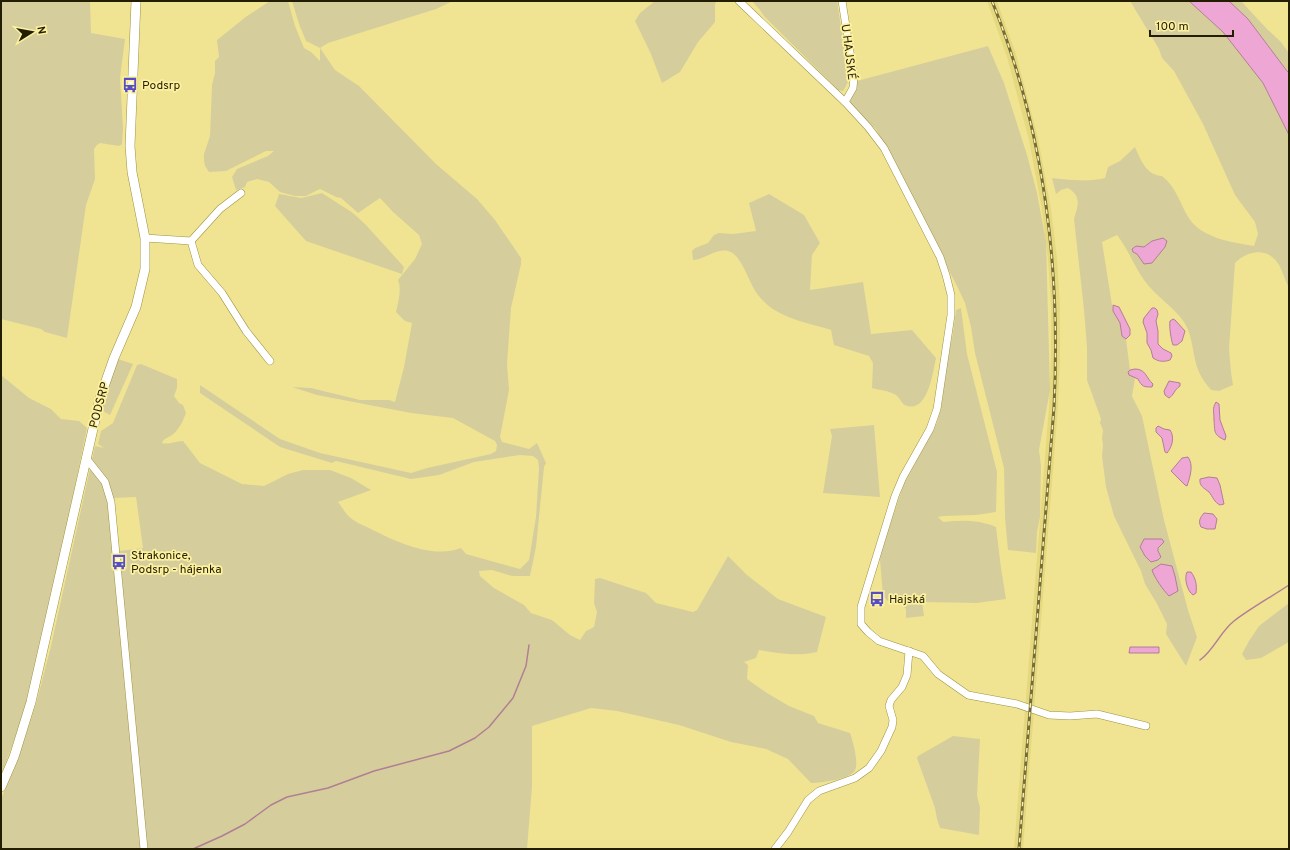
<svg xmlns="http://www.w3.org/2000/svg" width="1290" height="850" font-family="Overpass,sans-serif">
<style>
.built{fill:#e5d87e}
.green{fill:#d5ce9c;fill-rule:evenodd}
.water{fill:#eea7d4;stroke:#b17e94}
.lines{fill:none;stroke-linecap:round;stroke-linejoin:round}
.stream{stroke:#b17e94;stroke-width:1.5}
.minor-casing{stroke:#9e9243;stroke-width:8}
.major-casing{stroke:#9e9243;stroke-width:10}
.minor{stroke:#fff;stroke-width:7}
.major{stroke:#fff;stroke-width:9}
.rail-casing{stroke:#746c3a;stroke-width:3}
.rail{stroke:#fdf1a0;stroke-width:1.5;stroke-dasharray:4.5;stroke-linecap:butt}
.labels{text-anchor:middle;stroke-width:3.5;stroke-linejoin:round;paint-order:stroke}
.street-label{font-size:12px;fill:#231e00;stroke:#fdf1a0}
.poi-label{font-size:12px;fill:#231e00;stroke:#fdf1a0;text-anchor:start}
</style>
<rect width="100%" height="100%" fill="#f0e493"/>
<polygon class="built" points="987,1 997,1 999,7 1016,54 1038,138 1051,209 1057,258 1060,306 1060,356 1058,407 1023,849 1014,849 1049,406 1051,356 1051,307 1048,259 1042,210 1029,140 1007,57"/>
<g class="green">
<polygon points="1,1 90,1 91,33 125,39 120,78 123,128 122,144 119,146 100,143 97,145 94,149 95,179 86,205 67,338 45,332 41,329 1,319"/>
<path d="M270 1H288L295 26 304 48 311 52 320 61V48L306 41 299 24 292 1H453L436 9 328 43 320 48 335 70 359 86 436 164 477 199 495 220 521 258V264L511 308 507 364 509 390 500 437 502 442 529 449 537 443 546 463 544 467 536 547 530 576H512L492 570 479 571 480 576 494 588 524 605 531 613 552 620 570 635 580 640 586 631 594 627 597 612 594 603 595 579 600 578 646 593 656 603 693 612 697 610 728 556 747 575 778 599 826 617 817 652C797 657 779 653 759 650L756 658 744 662 748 665 747 679 767 693 789 706 814 716 818 723 850 733C853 742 859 762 855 770 851 779 821 783 811 783L788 759 766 749 731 742 679 725 617 711 591 708 532 726V787L527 849H1V799L18 759 36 704 51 646 95 446 104 448 98 444 101 431 113 423 137 365 141 364 177 379V388L174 396 179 403 183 405 186 413C183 421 179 430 172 435 168 438 164 438 162 443 168 445 176 441 183 441L200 463 242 484 264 486 288 474 303 470H330L351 478 371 490 338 502C342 507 346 515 352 519 357 523 365 526 371 529 396 542 433 559 461 548L466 554 520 569 529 560 536 517 539 468 538 460 533 456 520 455 474 462 439 475 411 479 336 461 332 463 280 447 200 393V385L280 439 320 453 411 473 427 468 491 454 496 451 497 445 495 441 453 418 411 413 317 395 292 387 311 388 360 400H389L395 402 404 367 412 323 405 321 396 312C398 302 402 290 398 280L415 259 422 244 419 235 393 212 380 198 358 213 341 198 336 197 320 189 306 196H295L280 192 269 182 257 179 247 182 245 187 236 190 232 177 237 169 268 156 274 151H266L226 171 209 172 205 166 204 161V154L210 136 212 85 215 73V61L219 57 217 40 247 16ZM136 497 143 548 119 551 114 498Z"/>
<polygon points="655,1 717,1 715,4 715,22 698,42 680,72 662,83 651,54 635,21 640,13"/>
<polygon points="752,1 837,1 849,79 846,86 843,91 838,90 764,16 760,10"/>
<path d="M1130 1H1189L1223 32 1263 83 1289 135V288C1285 281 1283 272 1279 265 1269 247 1248 250 1235 263L1229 349 1231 372 1233 385 1219 391 1211 390C1205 383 1200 376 1197 367 1192 352 1193 336 1184 322 1173 306 1155 296 1144 280 1134 266 1128 249 1117 235L1102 242 1113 311 1120 323 1122 336 1126 339 1130 370 1128 372 1129 375 1135 378 1132 396 1142 416 1164 520 1188 610 1197 637 1186 666 1166 634 1167 624 1156 602 1145 584 1141 571 1114 516 1106 487 1102 456 1103 445 1102 438 1103 430 1100 423 1101 419 1087 380V348L1084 310 1074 219C1078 205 1082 197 1068 188L1061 190 1056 194 1052 178C1067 180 1092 182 1105 178L1108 167 1120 161 1135 147C1141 160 1146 175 1162 176 1175 186 1179 200 1187 215 1199 238 1231 242 1254 246L1258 234 1255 222 1235 195 1203 124 1174 71 1162 58 1159 49ZM1152 241 1165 247 1150 263 1142 261 1137 254Z"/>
<polygon points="1229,1 1241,1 1267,29 1280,41 1289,53 1289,73 1248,19"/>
<polygon points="988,46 1004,83 1027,155 1037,193 1046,241 1050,390 1039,450 1041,466 1040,517 1037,532 1036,553 1008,550 1005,518 1004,468 975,353 971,327 965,303 957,286 876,129 852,106 850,101 856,90 857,81"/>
<polygon points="322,193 353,213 366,225 404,267 402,274 306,241 275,206 279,194 301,198"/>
<path d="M769 194 804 215 820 243 812 255 810 290 863 282 871 334 912 330 936 358C933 372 928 412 907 406 902 405 900 398 896 395 890 391 879 390 872 388L873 363 869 356 834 345 831 330C805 322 775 318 758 295 749 284 742 254 728 251 716 248 704 260 693 260L692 251 695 248 708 243 714 235 719 233 733 234 756 231 749 203Z"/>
<path d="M961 308 967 354 997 472 996 512 976 515 944 516 938 517 943 522C962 520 979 520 996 527L1001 568 1006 599 977 603 922 602 924 616 906 618V609L903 606 899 603H890L883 596 880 560 882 548 904 484 937 423 941 407 947 362 953 333 956 310Z"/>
<polygon points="118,359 133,364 110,415 101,410"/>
<path d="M1 375 29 398 51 409 61 419 79 421 87 428C76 482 64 537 53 591 39 653 26 716 1 774Z"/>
<polygon points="874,425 880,497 823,493 832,436 830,429"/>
<polygon points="1289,603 1289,642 1261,658 1246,660 1242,654 1249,641 1259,626"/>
<polygon points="953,736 980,739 977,796 980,807 979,835 940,828 937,819 935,808 917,758 918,756"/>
</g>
<g class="water">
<polygon points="1189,1 1229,1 1248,19 1287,71 1289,73 1289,135 1263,83 1223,32"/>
<polygon points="1163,238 1167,241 1165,247 1152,263 1144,264 1137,254 1133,252 1132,249 1136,246 1144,247 1152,241"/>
<polygon points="1113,305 1119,307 1130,329 1130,335 1126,339 1122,336 1120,323 1113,311"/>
<path d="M1152 308H1155L1157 310 1158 314 1156 321 1158 331V344L1163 349 1171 353 1172 356 1170 360C1164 362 1159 362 1153 358L1151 350 1147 343V333L1143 322 1144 318Z"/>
<path d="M1173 319 1175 320 1185 331 1182 341 1177 345H1173C1171 340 1169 326 1170 321Z"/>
<path d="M1135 369C1146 369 1146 378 1153 384L1152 387C1144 387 1142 387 1138 379L1129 375 1128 372 1130 370Z"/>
<path d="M1169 381 1180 383V386C1174 390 1174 395 1169 398L1165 395 1164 391Z"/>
<path d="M1216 402 1219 404 1220 420 1226 436 1225 440C1213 435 1215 431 1214 420 1214 411 1212 409 1216 402Z"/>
<path d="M1158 426 1164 429 1170 430C1175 437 1172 447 1167 453L1165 452 1162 438 1156 432V428Z"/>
<path d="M1188 457C1194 465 1190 477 1187 486L1185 485 1171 471 1182 458Z"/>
<path d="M1209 477 1217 478 1220 485 1224 504 1220 505C1214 502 1213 497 1209 492 1204 488 1199 486 1200 479Z"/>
<path d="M1204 513 1213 514 1217 519 1215 529H1207L1201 527C1198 521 1200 518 1204 513Z"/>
<polygon points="1144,539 1162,539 1164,542 1158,548 1158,551 1161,557 1158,560 1151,562 1145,556 1140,547"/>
<path d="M1161 564 1172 566 1175 576 1178 591 1169 596C1163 590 1154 577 1152 570Z"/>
<path d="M1187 572H1191C1196 579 1197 585 1196 593L1193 595C1187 591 1184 578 1187 572Z"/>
<polygon points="1130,647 1159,647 1159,653 1129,653"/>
</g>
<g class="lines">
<g class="stream">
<path d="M1200 660C1214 650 1220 632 1234 621 1251 608 1271 597 1289 585"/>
<polyline points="193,849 222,836 245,824 271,805 287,797 328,788 374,771 449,751 475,738 489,727 513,698 526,666 529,645"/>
</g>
<defs>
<g id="minor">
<polyline points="739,1 845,102 868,127 884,148 940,257 946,275 951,295 951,315 937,409 930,429 903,477 895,496 861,607 861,624 868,632 879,641 923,656 938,674 968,695 1017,704 1049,715 1070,716 1097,714 1146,726"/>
<polyline points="842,1 854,77 853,88 845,102"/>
<polyline points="145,238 191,241 198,265 222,293 246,331 270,361"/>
<polyline points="191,241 220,209 241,193"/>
<polyline points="86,458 105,482 111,502 144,849"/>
<polyline points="775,849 788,832 808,800 819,791 855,778 869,768 881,751 892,727 893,720 889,706 891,700 902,687 907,675 909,651"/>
</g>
<polyline id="major" points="1,787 14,757 31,702 100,398 114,358 136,307 145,269 145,238 132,172 130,146 136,1"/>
</defs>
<use href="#minor" class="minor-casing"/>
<use href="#major" class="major-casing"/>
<use href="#minor" class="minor"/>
<use href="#major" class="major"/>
<defs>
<path id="rail" d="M992 1C1044 129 1061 269 1054 407L1019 849"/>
</defs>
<use href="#rail" class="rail-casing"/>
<use href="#rail" class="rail"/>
</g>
<defs>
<symbol id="bus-bare" viewBox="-9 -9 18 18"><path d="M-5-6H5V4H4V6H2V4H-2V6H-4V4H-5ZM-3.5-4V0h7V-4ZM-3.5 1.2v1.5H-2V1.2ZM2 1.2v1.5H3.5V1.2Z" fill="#564ec5" stroke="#fdf1a0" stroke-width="2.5" paint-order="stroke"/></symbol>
</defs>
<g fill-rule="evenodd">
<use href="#bus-bare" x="119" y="74" width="22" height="22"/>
<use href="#bus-bare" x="108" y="551" width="22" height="22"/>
<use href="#bus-bare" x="866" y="588" width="22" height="22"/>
</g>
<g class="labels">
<g class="street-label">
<text transform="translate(849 52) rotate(83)" y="4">U HAJSKÉ</text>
<text transform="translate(99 405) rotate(-75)" y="4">PODSRP</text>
</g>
<g class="poi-label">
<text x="142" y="89">Podsrp</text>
<text x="131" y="559">Strakonice,<tspan x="131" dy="14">Podsrp - hájenka</tspan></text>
<text x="889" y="603">Hajská</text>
</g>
</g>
<rect width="1290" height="850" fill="none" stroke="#231e00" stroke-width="4"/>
<g transform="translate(32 32) rotate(79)" stroke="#fdf1a0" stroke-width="3" paint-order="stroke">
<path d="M0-3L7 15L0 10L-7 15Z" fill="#231e00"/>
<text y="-6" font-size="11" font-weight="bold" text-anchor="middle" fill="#231e00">N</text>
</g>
<path d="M1150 30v6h83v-6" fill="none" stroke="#231e00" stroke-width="2"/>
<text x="1156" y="30" font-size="12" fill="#231e00" stroke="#fdf1a0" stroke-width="3" paint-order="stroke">100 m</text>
</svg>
